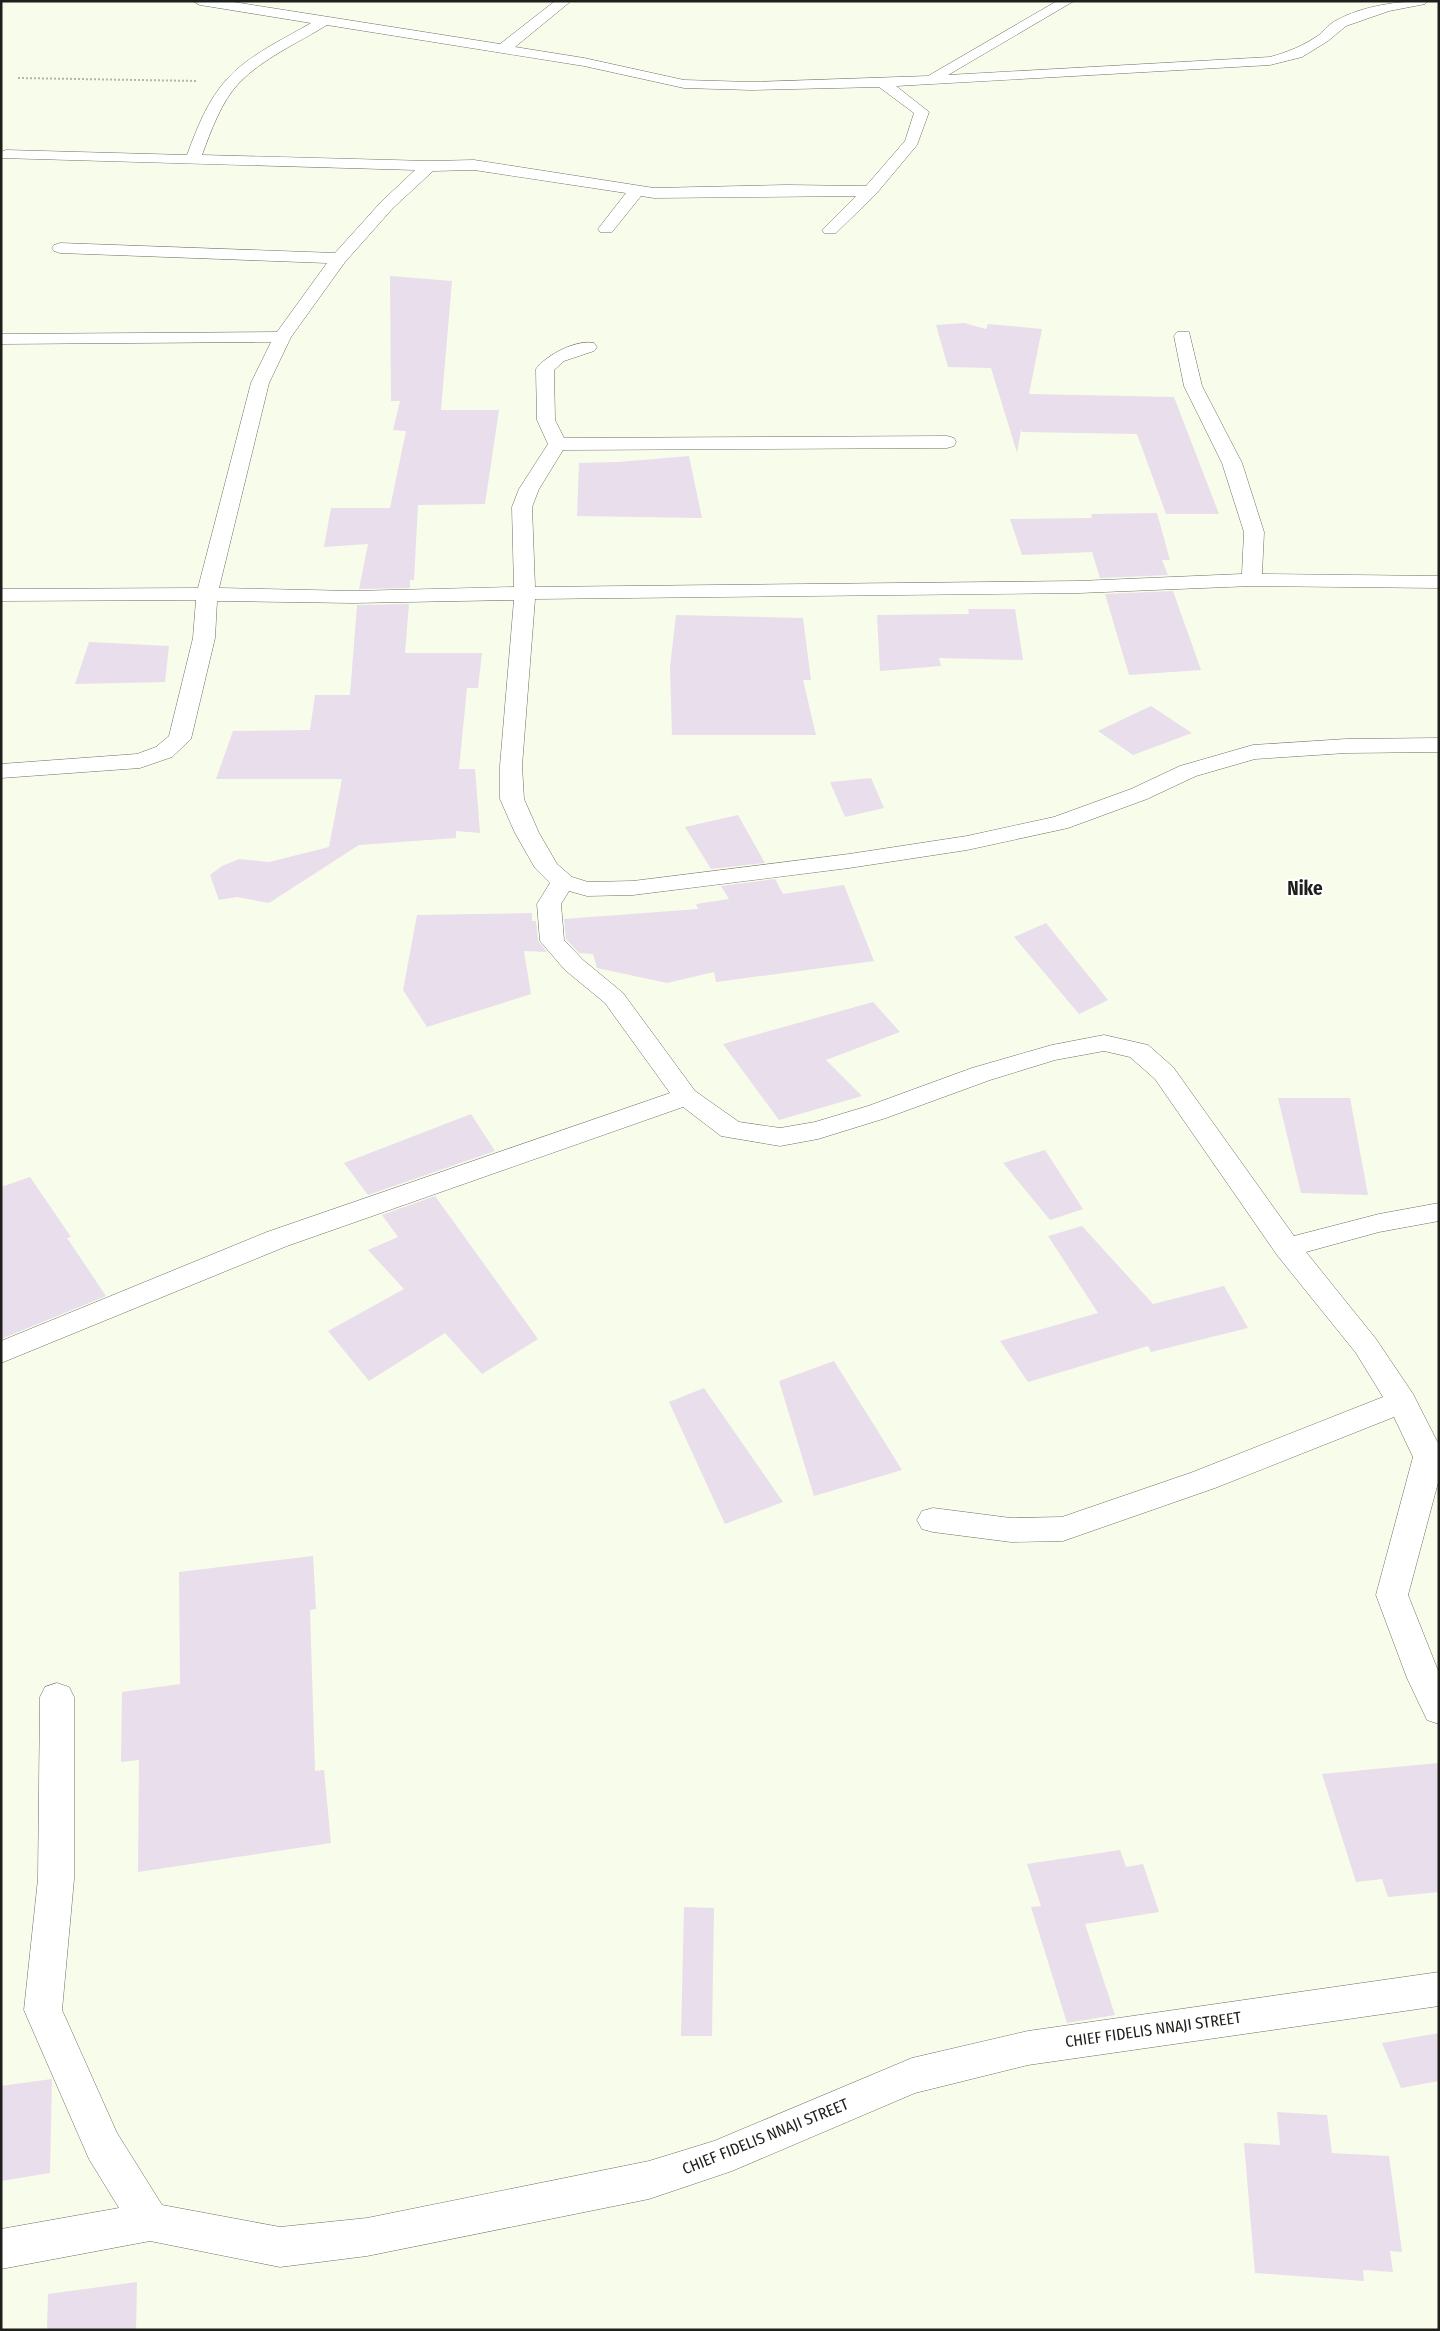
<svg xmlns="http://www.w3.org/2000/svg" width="1440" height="2331" font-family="'Fira Sans Condensed',sans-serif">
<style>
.building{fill:#e9deec}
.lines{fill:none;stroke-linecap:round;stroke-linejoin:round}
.street-casing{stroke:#6d7062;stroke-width:1}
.path{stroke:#b3b6a9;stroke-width:2;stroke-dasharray:2 2;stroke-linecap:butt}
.street{fill:#fff;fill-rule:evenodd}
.labels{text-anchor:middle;stroke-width:4.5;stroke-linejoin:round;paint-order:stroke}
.near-street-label{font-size:16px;fill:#1e1f1a;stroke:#fff}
.district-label{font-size:19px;font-weight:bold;fill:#1e1f1a;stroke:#fff}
</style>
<rect width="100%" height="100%" fill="#f8fceb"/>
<g class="building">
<polygon points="390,276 452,281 441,410 499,410 485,504 418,505 414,580 410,580 410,588 359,589 368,544 324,547 331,508 390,508 406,431 393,430 400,401 391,401"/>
<polygon points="964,323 986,329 988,324 1042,329 1029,394 1174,397 1219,514 1166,514 1137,434 1022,432 1021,430 1017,453 991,368 948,367 936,325"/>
<polygon points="689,456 702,518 577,516 579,463 619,462"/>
<polygon points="1157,513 1170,560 1162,560 1168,575 1100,578 1092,552 1022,555 1010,519 1092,518 1091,514"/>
<polygon points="1173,591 1201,670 1129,675 1105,594"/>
<polygon points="409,604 405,653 482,653 478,688 467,688 459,769 475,769 480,833 456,831 456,838 359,845 269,903 237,897 219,900 210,875 222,866 239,859 269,862 329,847 342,779 216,779 233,731 310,730 315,695 350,695 357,605"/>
<polygon points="968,609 1015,609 1023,660 939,658 941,666 880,671 877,615 969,614"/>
<polygon points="676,615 803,618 811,680 803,680 816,735 672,735 670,667"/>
<polygon points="89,642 169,646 165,682 75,684"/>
<polygon points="1151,706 1192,733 1133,755 1098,731"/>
<polygon points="871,778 884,808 845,817 830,782"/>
<polygon points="738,815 765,863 711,869 685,827"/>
<polygon points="775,879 783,894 844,885 874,961 716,982 714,972 667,983 597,968 593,954 579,953 566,939 564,919 698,909 696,904 729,899 721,886"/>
<polygon points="532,913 532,921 536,921 538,941 547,952 524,951 531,994 427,1027 403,990 417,915"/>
<polygon points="1046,923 1108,1000 1079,1014 1014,937"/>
<polygon points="873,1002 900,1032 826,1060 862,1096 779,1120 723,1044"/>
<polygon points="1278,1098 1350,1098 1368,1195 1301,1193"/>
<polygon points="471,1114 495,1151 368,1195 344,1163"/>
<polygon points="1045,1150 1083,1209 1050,1220 1003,1163"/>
<polygon points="30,1177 71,1237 67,1238 106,1296 1,1339 1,1187"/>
<polygon points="435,1196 538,1339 482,1374 445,1333 369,1381 328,1331 404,1289 368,1250 398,1237 382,1215"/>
<polygon points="1082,1226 1153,1304 1224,1286 1248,1328 1151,1352 1148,1346 1028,1382 1000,1341 1098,1313 1048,1236"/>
<polygon points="834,1361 902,1470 814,1496 779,1381"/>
<polygon points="704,1388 783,1502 725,1524 669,1402"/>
<polygon points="313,1556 316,1609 310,1610 315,1771 324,1770 331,1843 138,1872 139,1760 121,1762 122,1692 180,1684 179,1572"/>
<polygon points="1438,1763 1439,1892 1388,1897 1382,1879 1356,1882 1322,1774"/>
<polygon points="1120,1850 1126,1867 1143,1864 1159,1912 1085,1924 1115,2015 1067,2023 1031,1907 1041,1906 1027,1864"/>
<polygon points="684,1907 714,1908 712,2036 681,2036"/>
<polygon points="1439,2033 1439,2081 1401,2088 1382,2043"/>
<polygon points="52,2079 50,2173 1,2181 1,2086"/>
<polygon points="1277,2112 1327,2115 1332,2153 1389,2156 1402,2252 1390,2251 1393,2272 1363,2270 1364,2281 1255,2273 1244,2143 1280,2145"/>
<polygon points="137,2282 136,2330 47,2330 48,2294"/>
</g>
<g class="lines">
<defs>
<g id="street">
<path d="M193 1H227L500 44 555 1H571L515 47 584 58 684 80 751 82 928 76 1057 1H1074L948 75 1270 57C1288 52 1303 46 1319 35 1325 30 1330 23 1337 20 1362 6 1398 1 1427 1L1425 4 1389 11 1346 26 1328 41 1302 57 1270 65 896 86 929 112 917 145 876 194 836 233H824L822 230 856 196 654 198 641 196 612 232H600L598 229 626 193 474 170 433 171 393 208 345 262 291 337 269 383 219 588 353 591 514 587 512 507 519 489 548 444 537 420 536 369C546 355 577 339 594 343L597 347 594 351 564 361 554 370 555 420 564 438 947 436 954 438 956 442 954 446 947 448 563 450 539 489 532 507 535 587 1079 581 1242 574 1244 532 1222 463 1184 386 1174 336 1177 332H1189L1202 386 1242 463 1264 532 1262 574 1439 576V588L1252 586 1079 593 535 599 522 766 524 799 539 833 557 864 572 877 588 882 633 881 849 854 967 836 1054 817 1131 789 1180 766 1253 745 1346 739 1439 738V752L1346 753 1255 759 1196 776 1147 799 1068 828 967 850 849 868 633 895 587 896 569 891 561 904 564 940 583 960 623 993 695 1091 739 1122 780 1128 815 1122 868 1106 972 1068 1052 1045 1104 1035 1148 1045 1173 1067 1294 1236 1379 1214 1439 1203V1221L1379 1232 1306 1252 1376 1339 1413 1394 1439 1445V1479L1408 1595 1439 1673V1724L1427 1720 1407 1678 1376 1595 1413 1457 1394 1417 1215 1488 1063 1541 1011 1542 933 1532 922 1529 917 1520 922 1511 933 1508 1011 1518 1062 1517 1193 1472 1383 1397 1356 1353 1277 1255 1155 1079 1130 1057 1104 1051 1055 1060 990 1080 886 1118 818 1139 780 1146 721 1136 683 1107 287 1246 1 1363V1341L267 1232 670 1093 605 1003 565 970 540 941 537 904 550 883 535 868 515 833 500 799V766L514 600 353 603 217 601 215 638 191 739 172 757 140 768 1 778V764L137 754 156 747 169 736 193 638 196 600 1 601V589L198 588 251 383 271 342 1 344V334L277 332 327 263 60 253 54 251 52 248 54 245 60 243 335 253 381 202 415 170 1 158V152L6 150 187 155C197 128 208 99 228 78 250 54 284 39 311 23L200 5ZM327 25 584 66 684 88 751 90 879 87 914 113 905 141 866 186 786 185 654 188 474 160 429 161 202 155C211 131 221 102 239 83 263 58 298 43 327 25Z"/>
<polygon points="57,1683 69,1687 74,1697 74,1879 62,2010 117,2133 162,2205 280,2227 367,2218 649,2161 714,2141 912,2058 1028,2031 1439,1972 1439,2006 1028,2065 915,2093 732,2171 649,2199 367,2256 280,2267 150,2241 1,2269 1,2229 119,2208 89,2159 24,2010 38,1879 40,1697 45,1687"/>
</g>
</defs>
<use href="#street" class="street-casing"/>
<polyline class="path" points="18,78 198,81"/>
<use href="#street" class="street"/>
</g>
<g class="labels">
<g class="near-street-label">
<text transform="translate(1153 2029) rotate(-8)" y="6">CHIEF FIDELIS NNAJI STREET</text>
<text transform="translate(765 2136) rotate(-22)" y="6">CHIEF FIDELIS NNAJI STREET</text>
</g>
<g class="district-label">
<text x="1305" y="895">Nike</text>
</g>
</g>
<rect width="1440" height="2331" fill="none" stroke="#1e1f1a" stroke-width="5"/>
</svg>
